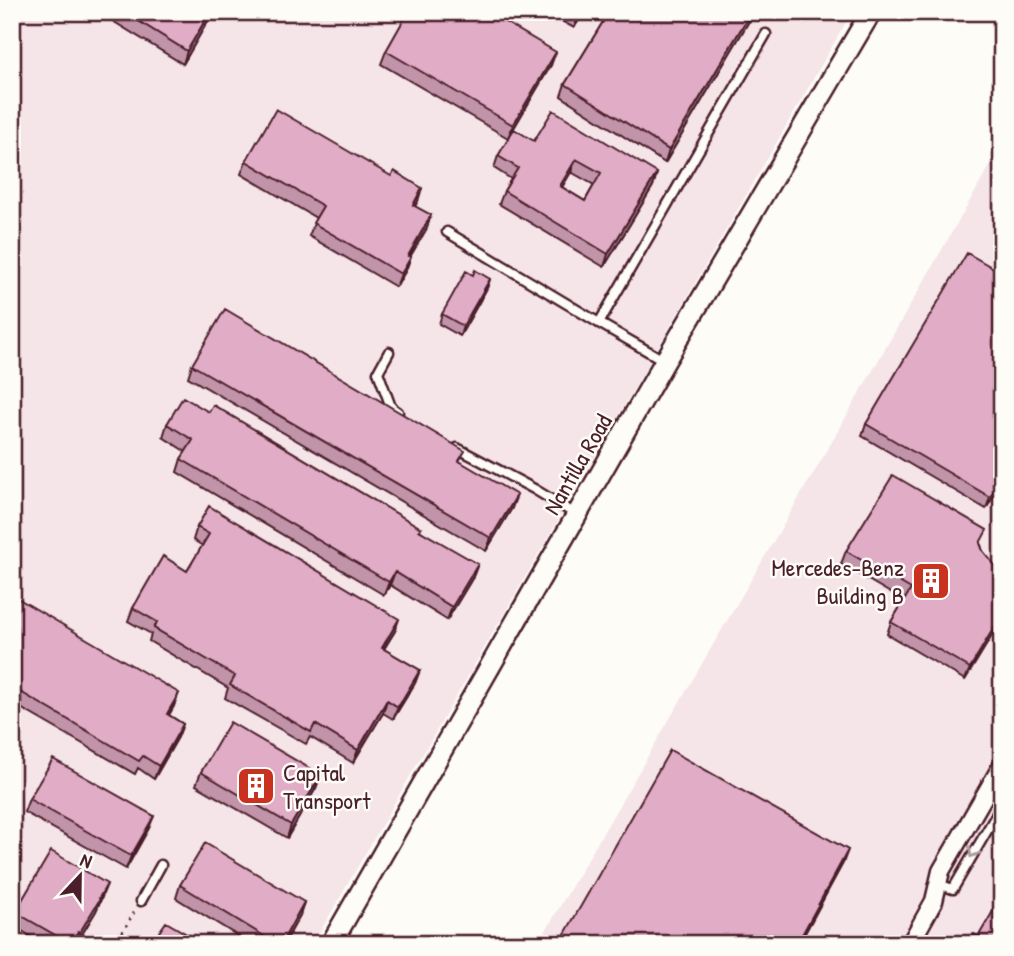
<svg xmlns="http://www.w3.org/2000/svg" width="1014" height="956" font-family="'Patrick Hand',sans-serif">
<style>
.built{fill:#f5e4e8}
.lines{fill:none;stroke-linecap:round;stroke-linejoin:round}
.service-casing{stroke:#4a1f2b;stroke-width:13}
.minor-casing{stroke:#4a1f2b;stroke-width:21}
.tertiary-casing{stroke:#4a1f2b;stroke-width:24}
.path{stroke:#4a1f2b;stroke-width:2.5;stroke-dasharray:2 5;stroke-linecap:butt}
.service{stroke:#fdfcf7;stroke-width:8}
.minor{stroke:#fdfcf7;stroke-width:16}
.tertiary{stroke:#fdfcf7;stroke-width:19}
.wall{fill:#c294a9;stroke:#4a1f2b;stroke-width:2;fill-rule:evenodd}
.shaded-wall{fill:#9e788a;stroke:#4a1f2b;stroke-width:2}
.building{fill:#e1acc5;stroke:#4a1f2b;stroke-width:2;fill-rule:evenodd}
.oneway{stroke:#ac999b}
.labels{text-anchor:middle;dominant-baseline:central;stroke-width:5;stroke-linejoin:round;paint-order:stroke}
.street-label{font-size:24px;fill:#4a1f2b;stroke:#fdfcf7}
.poi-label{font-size:24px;fill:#4a1f2b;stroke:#fdfcf7;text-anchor:end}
</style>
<rect width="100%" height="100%" fill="#fdfcf7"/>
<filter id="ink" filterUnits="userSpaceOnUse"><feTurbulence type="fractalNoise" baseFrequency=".0143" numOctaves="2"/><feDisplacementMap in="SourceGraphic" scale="14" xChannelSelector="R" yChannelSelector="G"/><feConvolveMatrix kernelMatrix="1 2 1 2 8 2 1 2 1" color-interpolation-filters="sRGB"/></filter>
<g filter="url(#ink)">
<path class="built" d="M12,12h840l-539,932h-301z
M1002,145v799h-464l288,-492z"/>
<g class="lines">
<defs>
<path id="service" d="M447,232l152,91 66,38
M599,323l167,-289
M389,352l-11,20 13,35 7,5
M457,448l77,41 43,26
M938,884l15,5 49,-84
M141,901l20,-36"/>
<path id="minor" d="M910,944l24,-43 7,-30 61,-106"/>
<path id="tertiary" d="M331,944l334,-583 206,-349"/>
</defs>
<use href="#service" class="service-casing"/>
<use href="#minor" class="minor-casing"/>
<use href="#tertiary" class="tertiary-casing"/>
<path class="path" d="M115,944l20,-33"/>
<use href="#service" class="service"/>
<use href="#minor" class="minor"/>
<use href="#tertiary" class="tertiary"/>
</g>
<path class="wall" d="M98,12h115l-30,52z
M545,12h39l-10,16z
M609,12h143l-3,9 -84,142 -104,-67 4,-12z
M386,51l165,14 -43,73 -127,-74z
M534,141l123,32 -4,13 -49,81 -105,-63 5,-13 7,-12 -17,-11 4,-12zM571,172l23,13 -9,16 -23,-14z
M246,161l172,40 -3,5 12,22 -17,29 -4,13 -10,17 -87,-51 7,-18 -75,-44z
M473,275l17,4 -3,9 -27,48 -21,-12 3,-10z
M192,365l269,97 51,46 -26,43 -298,-174z
M167,424l253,106 53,47 -26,43 -57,-35 -6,10 -207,-123 4,-13 5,-7 -23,-15z
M866,424l136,58 -16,27 -124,-73z
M197,527l198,104 -11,18 36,21 -5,13 -22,36 -10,-6 -30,50 -43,-26 -4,7 -81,-46 3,-10 -79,-47 2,-7 -23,-13 5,-13 54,-37 16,-25 -10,-6z
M981,545l21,74 -37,61 -78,-46 4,-12 13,-21 -63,-37 5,-13z
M12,595l162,111 -5,9 14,9 -5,13 -24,42 -16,-11 -3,6 -123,-71z
M201,772l120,3 -5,13 -29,50 -91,-53z
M29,799l120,29 -23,41 -102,-57z
M843,863l-44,81h-238l1,-5z
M180,885l124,17 -4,13 -16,29h-33l-75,-46z
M102,897l-6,14 -20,33h-32l-32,-19v-5l3,-8z"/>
<path class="shaded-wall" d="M210,12h3l-30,52 4,-13z
M581,12h3l-10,16 5,-12z
M751,12l-2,9 -84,142 4,-13z
M556,52l-5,13 -43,73 5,-13z
M576,159l-5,13 -16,27 5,-13z
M657,173l-4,13 -49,81 4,-13z
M422,188l-4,13 -10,16 5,-12z
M431,215l-4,13 -24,40 5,-12z
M411,257l-5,13 -10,17 5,-13z
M490,279l-3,9 -27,48 3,-10z
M1002,477v5l-16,27 4,-12z
M517,495l-5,13 -26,43 5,-13z
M478,564l-5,13 -26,43 5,-13z
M395,572l-5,13 -6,10 5,-13z
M1002,614v5l-37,61 5,-12z
M399,619l-4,12 -18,29 5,-12z
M420,670l-5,13 -22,36 5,-12z
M179,693l-5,13 -12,21 5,-13z
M387,700l-4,13 -30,50 5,-13z
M183,724l-5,13 -24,42 5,-13z
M321,775l-5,13 -29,50 4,-13z
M154,816l-5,12 -23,41 5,-13z
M848,850l-5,13 -44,81h-2z
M107,884l-11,27 -20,33 4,-12z
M304,902l-4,13 -16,29h-3z"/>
<path class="building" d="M124,12h86l-23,39z
M408,12h80l68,40 -43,73 -127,-74z
M609,12h142l-82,138 -104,-66z
M276,109l115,67 3,-5 28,17 -9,17 18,10 -23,41 3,1 -10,17 -88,-51 10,-17 -77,-45z
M553,110l104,63 -49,81 -104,-63 14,-23 -20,-12 16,-27 20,12zM576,159l25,14 -16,28 -25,-15z
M967,253l35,20v204l-12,20 -124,-73z
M475,270l15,9 -27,47 -21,-12 24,-43 7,4z
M225,309l240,142 -6,10 58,34 -26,43 -299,-173z
M183,397l26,15 4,-7 208,123 -2,2 59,34 -26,43 -57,-35 -6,10 -208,-123 12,-19 -26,-16z
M893,475l94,55 -7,13 3,8 19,23v40l-32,54 -79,-46 20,-33 -65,-38z
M209,506l190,113 -17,29 38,22 -22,37 -11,-7 -29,50 -43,-26 -4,8 -81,-47 5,-9 -81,-48 3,-6 -24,-14 30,-52 24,15 22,-37 -12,-7z
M12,595l167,98 -12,21 16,10 -24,42 -16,-10 -4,5 -127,-74z
M230,722l91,53 -30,50 -90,-53z
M670,750l178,100 -51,94h-226l-9,-5z
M53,759l101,57 -23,40 -102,-57z
M205,843l99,59 -23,42h-4l-97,-59z
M51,851l56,33 -8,14 1,1 -20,33 -2,-1 -7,13 -56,-32z
M1002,896v48h-33l5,-10 4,3z
M166,922l38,22h-54l5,-10 2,1z
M474,940l6,4h-8z"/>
<defs><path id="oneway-chevron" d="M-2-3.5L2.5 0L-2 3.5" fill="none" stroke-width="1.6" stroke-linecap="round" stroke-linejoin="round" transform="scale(1.75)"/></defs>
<use class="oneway" href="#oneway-chevron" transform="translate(973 853) rotate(120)"/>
</g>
<defs>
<symbol id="building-square" viewBox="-11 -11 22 22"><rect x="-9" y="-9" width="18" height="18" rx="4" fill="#c8321e" stroke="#fdfcf7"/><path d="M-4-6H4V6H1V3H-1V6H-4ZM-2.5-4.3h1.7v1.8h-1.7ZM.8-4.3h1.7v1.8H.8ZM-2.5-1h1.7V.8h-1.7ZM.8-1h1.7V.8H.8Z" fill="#fff"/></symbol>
</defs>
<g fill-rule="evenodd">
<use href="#building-square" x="909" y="559" width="44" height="44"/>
<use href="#building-square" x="234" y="764" width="44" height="44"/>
</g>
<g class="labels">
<g class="street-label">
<text transform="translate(577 464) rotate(-60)">Nantilla Road</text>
</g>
<g class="poi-label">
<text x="904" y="567">Mercedes-Benz<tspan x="904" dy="28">Building B</tspan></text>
<text x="283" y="772" text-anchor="start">Capital<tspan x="283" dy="28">Transport</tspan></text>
</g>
</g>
<rect width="1014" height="956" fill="none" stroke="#fdfcf7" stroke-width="42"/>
<rect x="21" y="21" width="972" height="914" fill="none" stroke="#4a1f2b" stroke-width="2.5" filter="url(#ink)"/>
<g transform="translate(80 876) rotate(22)" stroke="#fdfcf7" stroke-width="5" paint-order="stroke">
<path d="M0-5L12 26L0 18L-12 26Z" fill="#4a1f2b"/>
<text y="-10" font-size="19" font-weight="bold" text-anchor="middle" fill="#4a1f2b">N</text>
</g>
</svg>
